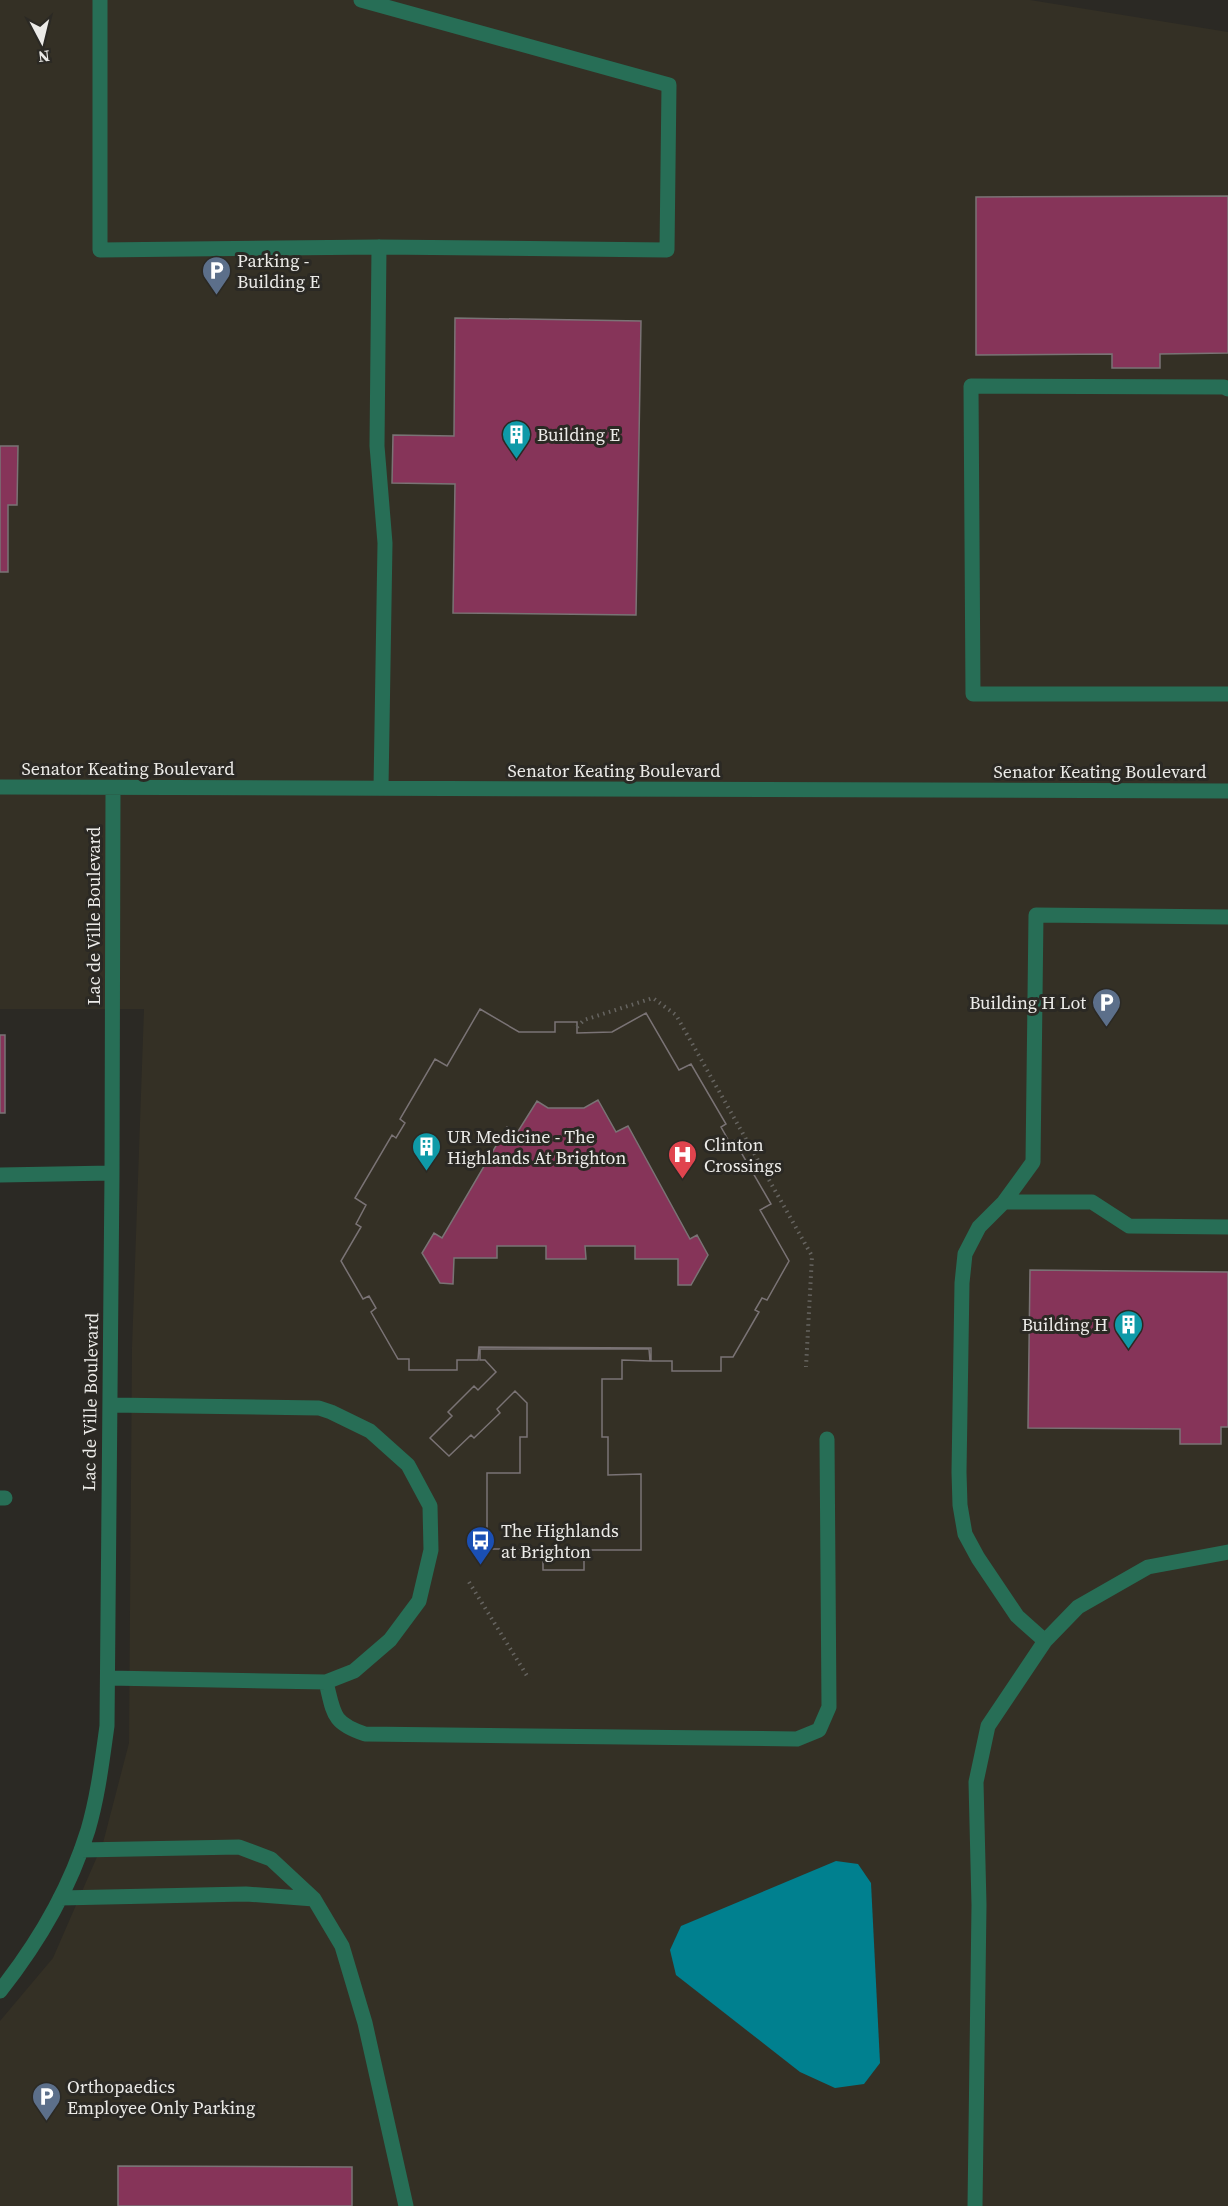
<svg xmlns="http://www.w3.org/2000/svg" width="1228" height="2206" font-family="'Source Serif 4',serif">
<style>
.built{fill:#343025}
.water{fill:#00808f}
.building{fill:#863459;stroke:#7a7375;stroke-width:1.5;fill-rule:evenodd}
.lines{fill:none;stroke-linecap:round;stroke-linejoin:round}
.path{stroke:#666460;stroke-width:4;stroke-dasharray:1.5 4.5;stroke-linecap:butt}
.minor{stroke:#276e56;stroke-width:15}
.labels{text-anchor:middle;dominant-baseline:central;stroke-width:6;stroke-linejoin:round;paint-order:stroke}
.poi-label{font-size:18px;fill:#ecebe8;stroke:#2b2924;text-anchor:start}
.street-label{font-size:18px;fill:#ecebe8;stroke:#2b2924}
</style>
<rect width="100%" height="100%" fill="#2b2924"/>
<path class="built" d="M0,0h1030l198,32v2174h-1228v-185l53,-63 50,-115 26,-100 3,-395 12,-339h-144z"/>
<path class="water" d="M836,1861l22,3 13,19 9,180 -16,21 -29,4 -35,-16 -124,-97 -6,-25 11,-24z"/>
<path class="building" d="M1228,196v157l-68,1v14h-48v-14l-136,1v-158z
M455,318l186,3 -5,294 -183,-2 2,-129 -63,-1 1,-48 61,1z
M0,446h18l-1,59h-9v67h-8z
M480,1009l39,23h36v-10h22v11l35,-1 34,-19 33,57 12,-6 35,60 -5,3 9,16 4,-3 37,64 -11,6 29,51 -22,39 -5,-2 -7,12 4,2 -26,45h-12v14h-49v-10h-21v-13l-172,-1 -1,13h-21v10h-48v-11h-11l-27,-47 5,-4 -7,-12 -6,3 -22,-38 20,-34 -5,-3 10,-19 -11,-7 37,-63 4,3 9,-15 -5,-4 35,-60 12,7zM598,1100l18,32 12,-6 62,113 7,-4 11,20 -17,30h-13v-26h-43v-13h-50l1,13h-40v-13h-49v12h-43l-1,26 -13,-1 -18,-30 12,-20 8,5 65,-111 10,6 20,-32 11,7h36z
M480,1009l39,23h36v-10h22v11l35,-1 34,-19 33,57 12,-6 35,60 -5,3 9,16 4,-3 37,64 -11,6 29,51 -22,39 -5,-2 -7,12 4,2 -26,45h-12v14h-49v-10h-21v-13l-172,-1 -1,13h-21v10h-48v-11h-11l-27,-47 5,-4 -7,-12 -6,3 -22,-38 20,-34 -5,-3 10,-19 -11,-7 37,-63 4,3 9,-15 -5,-4 35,-60 12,7z
M0,1035h5v78h-5z
M1030,1270l198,2v155h-7v17h-41v-15l-152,-1z
M480,1349h169l1,12 -28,-1v19h-20v58h6v38l33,-1v76h-57v20h-41v-21h-56v-76h33v-36h7v-34l-12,-12 -18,18 3,4 -26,25 -3,-3 -22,21 -19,-18 22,-22 -4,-4 26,-26 4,4 18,-18 -11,-12h-5z
M480,1349h169l1,12 -28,-1v19h-20v58h6v38l33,-1v76h-57v20h-41v-21h-56v-76h33v-36h7v-34l-12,-12 -18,18 3,4 -26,25 -3,-3 -22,21 -19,-18 22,-22 -4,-4 26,-26 4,4 18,-18 -11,-12h-5z
M118,2166l234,1v39h-234z"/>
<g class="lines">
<path class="path" d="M577,1027l7,-7 69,-22 23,17 136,241 -6,111
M469,1582l60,97"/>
<path class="minor" d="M100,0v250l279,-3 288,3 2,-165 -308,-85
M379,247l-2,199 8,97 -4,245
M1228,389l-4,-2 -253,-1 2,308h255
M0,787l1228,4
M0,1175l112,-2
M1004,1202h88l37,24 99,1
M0,1498h5
M1045,1641l-28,-25 -39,-58 -13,-24 -5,-29 -1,-33 3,-189 3,-29 14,-27 25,-25 29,-40 3,-247 192,2
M108,1678l218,4 28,-11 36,-31 29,-39 12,-51 -1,-44 -22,-41 -38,-34 -39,-19 -12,-4 -209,-3
M326,1682c8,32 6,41 39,52l432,5 22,-9 10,-23 -2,-268
M81,1850l158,-3 32,12 43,40 28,47 23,77 41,183
M60,1898l186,-4 68,5
M0,1991c38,-48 70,-103 88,-161 10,-34 14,-69 19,-104l5,-553 1,-385
M975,2206l4,-301 -3,-123 12,-56 57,-85 33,-34 70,-40 80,-15"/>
</g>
<defs>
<symbol id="parking-pin" viewBox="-11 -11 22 30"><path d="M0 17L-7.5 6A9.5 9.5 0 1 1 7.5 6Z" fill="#5c6f8a" stroke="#2b2924"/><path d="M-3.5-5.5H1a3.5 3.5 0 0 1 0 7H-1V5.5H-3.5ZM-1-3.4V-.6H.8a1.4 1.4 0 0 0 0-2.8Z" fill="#fff"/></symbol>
<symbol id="building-pin" viewBox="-11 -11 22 30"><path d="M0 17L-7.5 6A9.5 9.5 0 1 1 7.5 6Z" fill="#0f9aa8" stroke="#2b2924"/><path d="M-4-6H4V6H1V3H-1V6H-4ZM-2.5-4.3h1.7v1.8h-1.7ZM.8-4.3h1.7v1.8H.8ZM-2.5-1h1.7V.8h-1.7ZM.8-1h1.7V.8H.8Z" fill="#fff"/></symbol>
<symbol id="hospital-pin" viewBox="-11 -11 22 30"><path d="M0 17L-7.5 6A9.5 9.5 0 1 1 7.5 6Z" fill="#e0444e" stroke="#2b2924"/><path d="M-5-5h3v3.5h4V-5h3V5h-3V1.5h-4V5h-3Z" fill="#fff"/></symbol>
<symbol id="bus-pin" viewBox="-11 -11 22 30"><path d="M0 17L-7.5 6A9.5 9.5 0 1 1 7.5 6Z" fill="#1a4fb4" stroke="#2b2924"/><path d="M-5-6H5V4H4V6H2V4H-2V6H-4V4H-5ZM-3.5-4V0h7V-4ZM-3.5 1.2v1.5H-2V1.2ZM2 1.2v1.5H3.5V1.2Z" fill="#fff"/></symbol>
</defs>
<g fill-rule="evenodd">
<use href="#parking-pin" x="200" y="254" width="33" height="45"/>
<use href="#building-pin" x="500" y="418" width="33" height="45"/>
<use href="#parking-pin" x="1090" y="986" width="33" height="45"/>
<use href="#building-pin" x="410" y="1130" width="33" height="45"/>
<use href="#hospital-pin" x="666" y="1138" width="33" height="45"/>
<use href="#building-pin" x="1112" y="1308" width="33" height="45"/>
<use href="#bus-pin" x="464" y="1524" width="33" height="45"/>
<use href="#parking-pin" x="30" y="2080" width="33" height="45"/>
</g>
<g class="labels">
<g class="poi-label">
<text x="237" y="260">Parking -<tspan x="237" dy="21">Building E</tspan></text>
<text x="537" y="434">Building E</text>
<text x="1086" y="1002" text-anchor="end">Building H Lot</text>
<text x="447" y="1136">UR Medicine - The<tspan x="447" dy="21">Highlands At Brighton</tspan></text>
<text x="704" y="1144">Clinton<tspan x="704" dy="21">Crossings</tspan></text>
<text x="1108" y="1324" text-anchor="end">Building H</text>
<text x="501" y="1530">The Highlands<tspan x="501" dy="21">at Brighton</tspan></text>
<text x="67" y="2086">Orthopaedics<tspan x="67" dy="21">Employee Only Parking</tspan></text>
</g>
<g class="street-label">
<text x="128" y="768">Senator Keating Boulevard</text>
<text x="614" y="770">Senator Keating Boulevard</text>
<text x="1100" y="771">Senator Keating Boulevard</text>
<text transform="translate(93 916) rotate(-90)">Lac de Ville Boulevard</text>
<text transform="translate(90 1402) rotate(-89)">Lac de Ville Boulevard</text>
</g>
</g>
<g transform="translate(42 42) rotate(173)" stroke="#2b2924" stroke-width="4.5" paint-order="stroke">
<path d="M0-4.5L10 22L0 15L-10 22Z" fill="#ecebe8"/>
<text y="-9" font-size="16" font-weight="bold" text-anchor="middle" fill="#ecebe8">N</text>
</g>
</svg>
